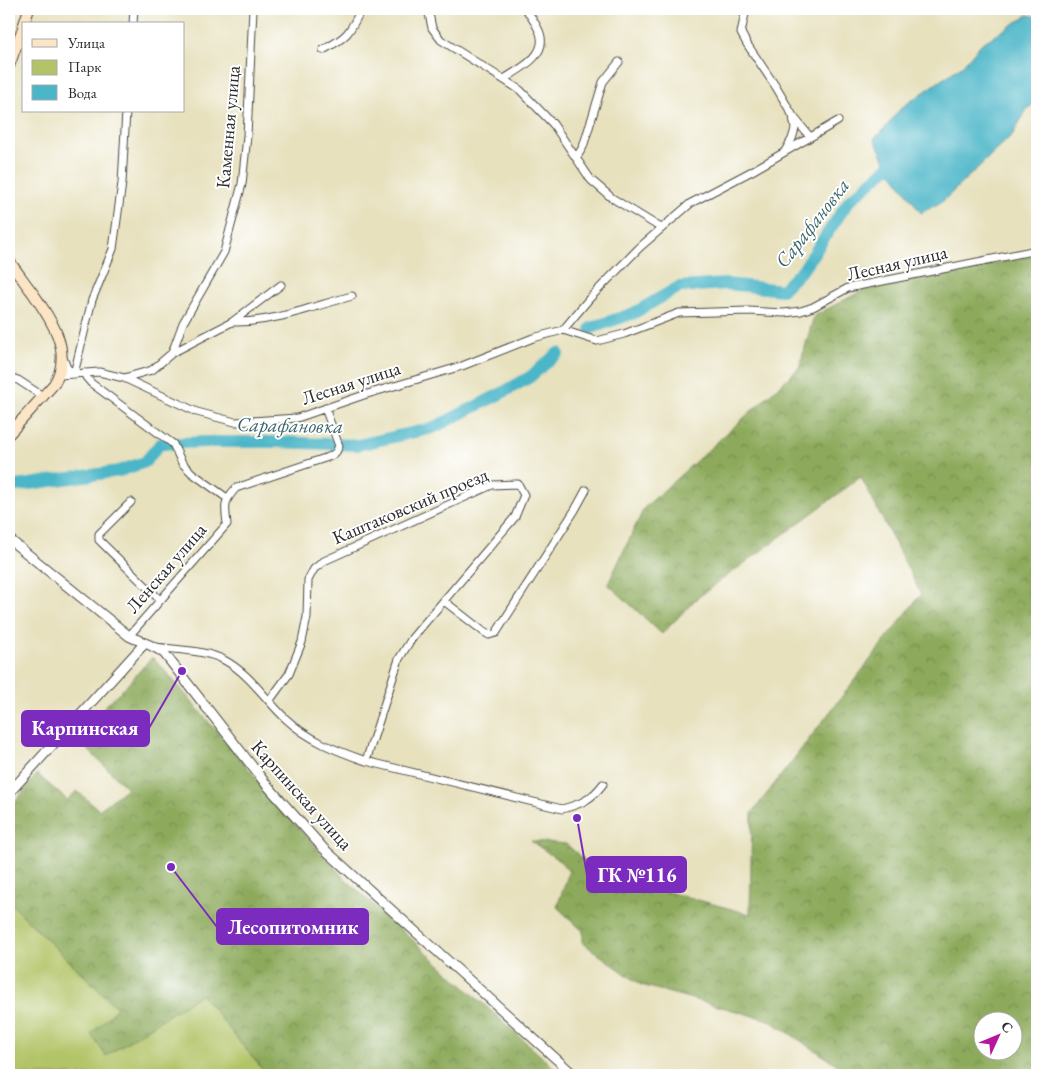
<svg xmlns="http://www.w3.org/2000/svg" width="1046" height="1084" font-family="'EB Garamond',serif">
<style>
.green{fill:#b2c467;stroke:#6e7849}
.forest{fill:url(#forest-crowns);stroke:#5c6a44;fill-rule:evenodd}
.water{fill:#4bb6c8;stroke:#3b707a}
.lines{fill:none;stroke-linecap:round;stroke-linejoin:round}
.river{stroke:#4bb6c8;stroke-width:12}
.minor-casing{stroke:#474641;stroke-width:9}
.tertiary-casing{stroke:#474641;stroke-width:11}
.secondary-casing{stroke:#474641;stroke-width:12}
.minor{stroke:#fff;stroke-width:7}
.tertiary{stroke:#fff;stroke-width:9}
.secondary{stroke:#fce5c4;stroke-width:10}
.labels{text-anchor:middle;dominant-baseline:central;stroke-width:4;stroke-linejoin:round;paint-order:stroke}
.street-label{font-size:19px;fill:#2b2b2b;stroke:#fff}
.water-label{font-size:20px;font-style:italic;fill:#38636a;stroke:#fff}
.leader{fill:none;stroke:#7b2cbf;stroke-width:2}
.callout-dot{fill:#7b2cbf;stroke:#fff;stroke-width:2}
.callout{fill:#7b2cbf;stroke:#7b2cbf;stroke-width:2}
.callout-label{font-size:20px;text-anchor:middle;font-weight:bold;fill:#fff}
</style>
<defs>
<pattern id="forest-crowns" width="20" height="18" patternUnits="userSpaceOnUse" patternTransform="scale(1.25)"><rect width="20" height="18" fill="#8daa5c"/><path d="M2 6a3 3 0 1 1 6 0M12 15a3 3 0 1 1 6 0" fill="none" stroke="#738b4c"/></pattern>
</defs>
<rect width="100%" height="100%" fill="#fff"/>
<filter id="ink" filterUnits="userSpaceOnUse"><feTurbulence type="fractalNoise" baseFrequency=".02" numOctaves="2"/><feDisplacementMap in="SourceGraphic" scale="10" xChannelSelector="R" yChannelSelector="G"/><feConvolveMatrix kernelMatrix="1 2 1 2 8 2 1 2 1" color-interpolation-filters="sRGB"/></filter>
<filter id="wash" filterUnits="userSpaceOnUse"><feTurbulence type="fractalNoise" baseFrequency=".0096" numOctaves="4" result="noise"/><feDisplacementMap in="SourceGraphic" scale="20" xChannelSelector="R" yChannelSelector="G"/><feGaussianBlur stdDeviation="1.12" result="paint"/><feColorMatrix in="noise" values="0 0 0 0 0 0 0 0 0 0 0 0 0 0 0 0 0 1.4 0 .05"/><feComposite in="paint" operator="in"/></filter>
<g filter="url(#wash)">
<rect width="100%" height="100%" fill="#e7e1be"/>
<path class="green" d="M9,902l108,106 84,-14 66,81h-258z"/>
<path class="forest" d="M1037,255v820h-184l-84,-55 -128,-35 -58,-42v-12l-26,-24 12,-35 -8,-10 -30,-21 35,3 36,31 26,6 122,33 2,-101 169,-219 -60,-117 -165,122 -34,35 -54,-50 36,-76 155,-140 15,-52 51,-27zM984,1022h30v30h-30z
M152,657l13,13 130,154 49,54 218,197h-295l-66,-81 -95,62 -15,-22 26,-26 -108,-106v-47l5,-4 -5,-6v-35l28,-36 30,26 10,-9 22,19 28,-22 -53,-52 55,-53z"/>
<path class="water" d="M1028,15l9,2v84l-10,8 -14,25 -70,67 -22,12 -33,-46 -14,-29 7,-5 20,-25 62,-43 18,-21z"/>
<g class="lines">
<path class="river" d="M591,328l43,-15 45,-26 48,-3 55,6 22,-22 45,-67 39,-34
M9,487l110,-16 26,-9 15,-18 45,-2h71l82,3 75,-17 69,-35 28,-16 28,-24"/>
</g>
</g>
<g filter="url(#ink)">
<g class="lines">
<defs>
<path id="minor" d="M428,9l4,19 9,12 79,50 33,34 38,56 21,18 49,30
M746,9l-5,24 6,11 29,43 17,29 2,13 -3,10 -7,12
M133,24l1,-15
M323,50c24,-13 27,-17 38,-41
M504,79c15,-10 44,-23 36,-46 -3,-8 -9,-16 -14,-24
M793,116l17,21
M576,158l7,-11 20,-65 16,-20
M233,322c40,1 81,-16 119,-26
M563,330l26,-31 51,-52 51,-44 61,-32 86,-50
M172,353l11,-30 41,-71 18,-68 5,-48 6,-127
M63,358l4,10 7,6 18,-74 21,-51 9,-66 4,-72
M84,373l2,4 5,6 82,61 9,19 10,10 35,25
M60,375l39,-3 25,6 73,34 38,10 62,-4 67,-23 98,-29 71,-28 30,-8 34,11 27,-7 55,-21 70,-2 35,2 17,-2 12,-4 35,-19 189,-38
M9,377l9,3 26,17
M124,378l28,-8 20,-17 60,-31 49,-37
M131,502l-32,32v6l61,60
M444,601l40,31 5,3 7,-2 79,-123 11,-20
M129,636l98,-112c-2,-18 -4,-22 9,-36l95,-32 5,-4 3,-6 -14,-38
M156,647c20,3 50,3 68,13 25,13 41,39 61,58 23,22 52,33 81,43l196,48c19,-5 29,-9 41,-25
M270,700l19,-26 13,-32 5,-25 1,-37 6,-11 10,-8 168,-76 26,-1 6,11 -9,22 -103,121 -13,21 -33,102"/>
<path id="tertiary" d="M9,539l120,97c12,6 24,9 35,17l102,131 57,64 251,227
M9,793l135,-149"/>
<path id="secondary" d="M24,24l5,-15
M9,66l15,-41
M9,261c8,10 15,21 23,31 19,27 42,60 22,92l-45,50"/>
</defs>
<use href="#minor" class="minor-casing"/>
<use href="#tertiary" class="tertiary-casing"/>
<use href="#secondary" class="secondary-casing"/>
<use href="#minor" class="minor"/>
<use href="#tertiary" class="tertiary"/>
<use href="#secondary" class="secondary"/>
</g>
</g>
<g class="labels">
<g class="street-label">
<text transform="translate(228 127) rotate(-85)">Каменная улица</text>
<text transform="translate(897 263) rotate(-13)">Лесная улица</text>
<text transform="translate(351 383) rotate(-18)">Лесная улица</text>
<text transform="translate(410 506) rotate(-23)">Каштаковский проезд</text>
<text transform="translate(166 568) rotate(-49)">Ленская улица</text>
<text transform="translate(302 795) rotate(48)">Карпинская улица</text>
</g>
<g class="water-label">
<text transform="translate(812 223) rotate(-52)">Сарафановка</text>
<text transform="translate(290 425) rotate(1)">Сарафановка</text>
</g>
</g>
<path class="leader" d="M182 671L149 728M577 818L587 875M171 867L217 927"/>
<g class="callout-dot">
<circle cx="182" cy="671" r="5"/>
<circle cx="577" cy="818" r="5"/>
<circle cx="171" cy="867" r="5"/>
</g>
<g class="callout">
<rect x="22" y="711" width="127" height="35" rx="5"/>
<rect x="587" y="857" width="99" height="35" rx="5"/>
<rect x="217" y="909" width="151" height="35" rx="5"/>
</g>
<g class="callout-label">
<text x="85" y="735">Карпинская</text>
<text x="637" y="882">ГК №116</text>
<text x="293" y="934">Лесопитомник</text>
</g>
<rect width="1046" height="1084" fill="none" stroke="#fff" stroke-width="30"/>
<rect x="22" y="22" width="162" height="90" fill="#ffffff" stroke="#aaaaaa"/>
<rect x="32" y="39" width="25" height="8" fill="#fce5c4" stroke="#aaaaaa"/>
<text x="68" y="48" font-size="15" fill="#2b2b2b">Улица</text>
<rect x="32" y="60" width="25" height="15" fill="#b2c467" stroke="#aaaaaa"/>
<text x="68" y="72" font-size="15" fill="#2b2b2b">Парк</text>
<rect x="32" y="85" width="25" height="15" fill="#4bb6c8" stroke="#aaaaaa"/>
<text x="68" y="98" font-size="15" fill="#2b2b2b">Вода</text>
<g transform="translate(998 1036) rotate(46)"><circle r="24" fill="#ffffff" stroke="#aaaaaa"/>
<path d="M0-4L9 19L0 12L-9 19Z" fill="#b5179e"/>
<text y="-8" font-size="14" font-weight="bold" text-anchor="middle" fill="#2b2b2b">С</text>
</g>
</svg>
